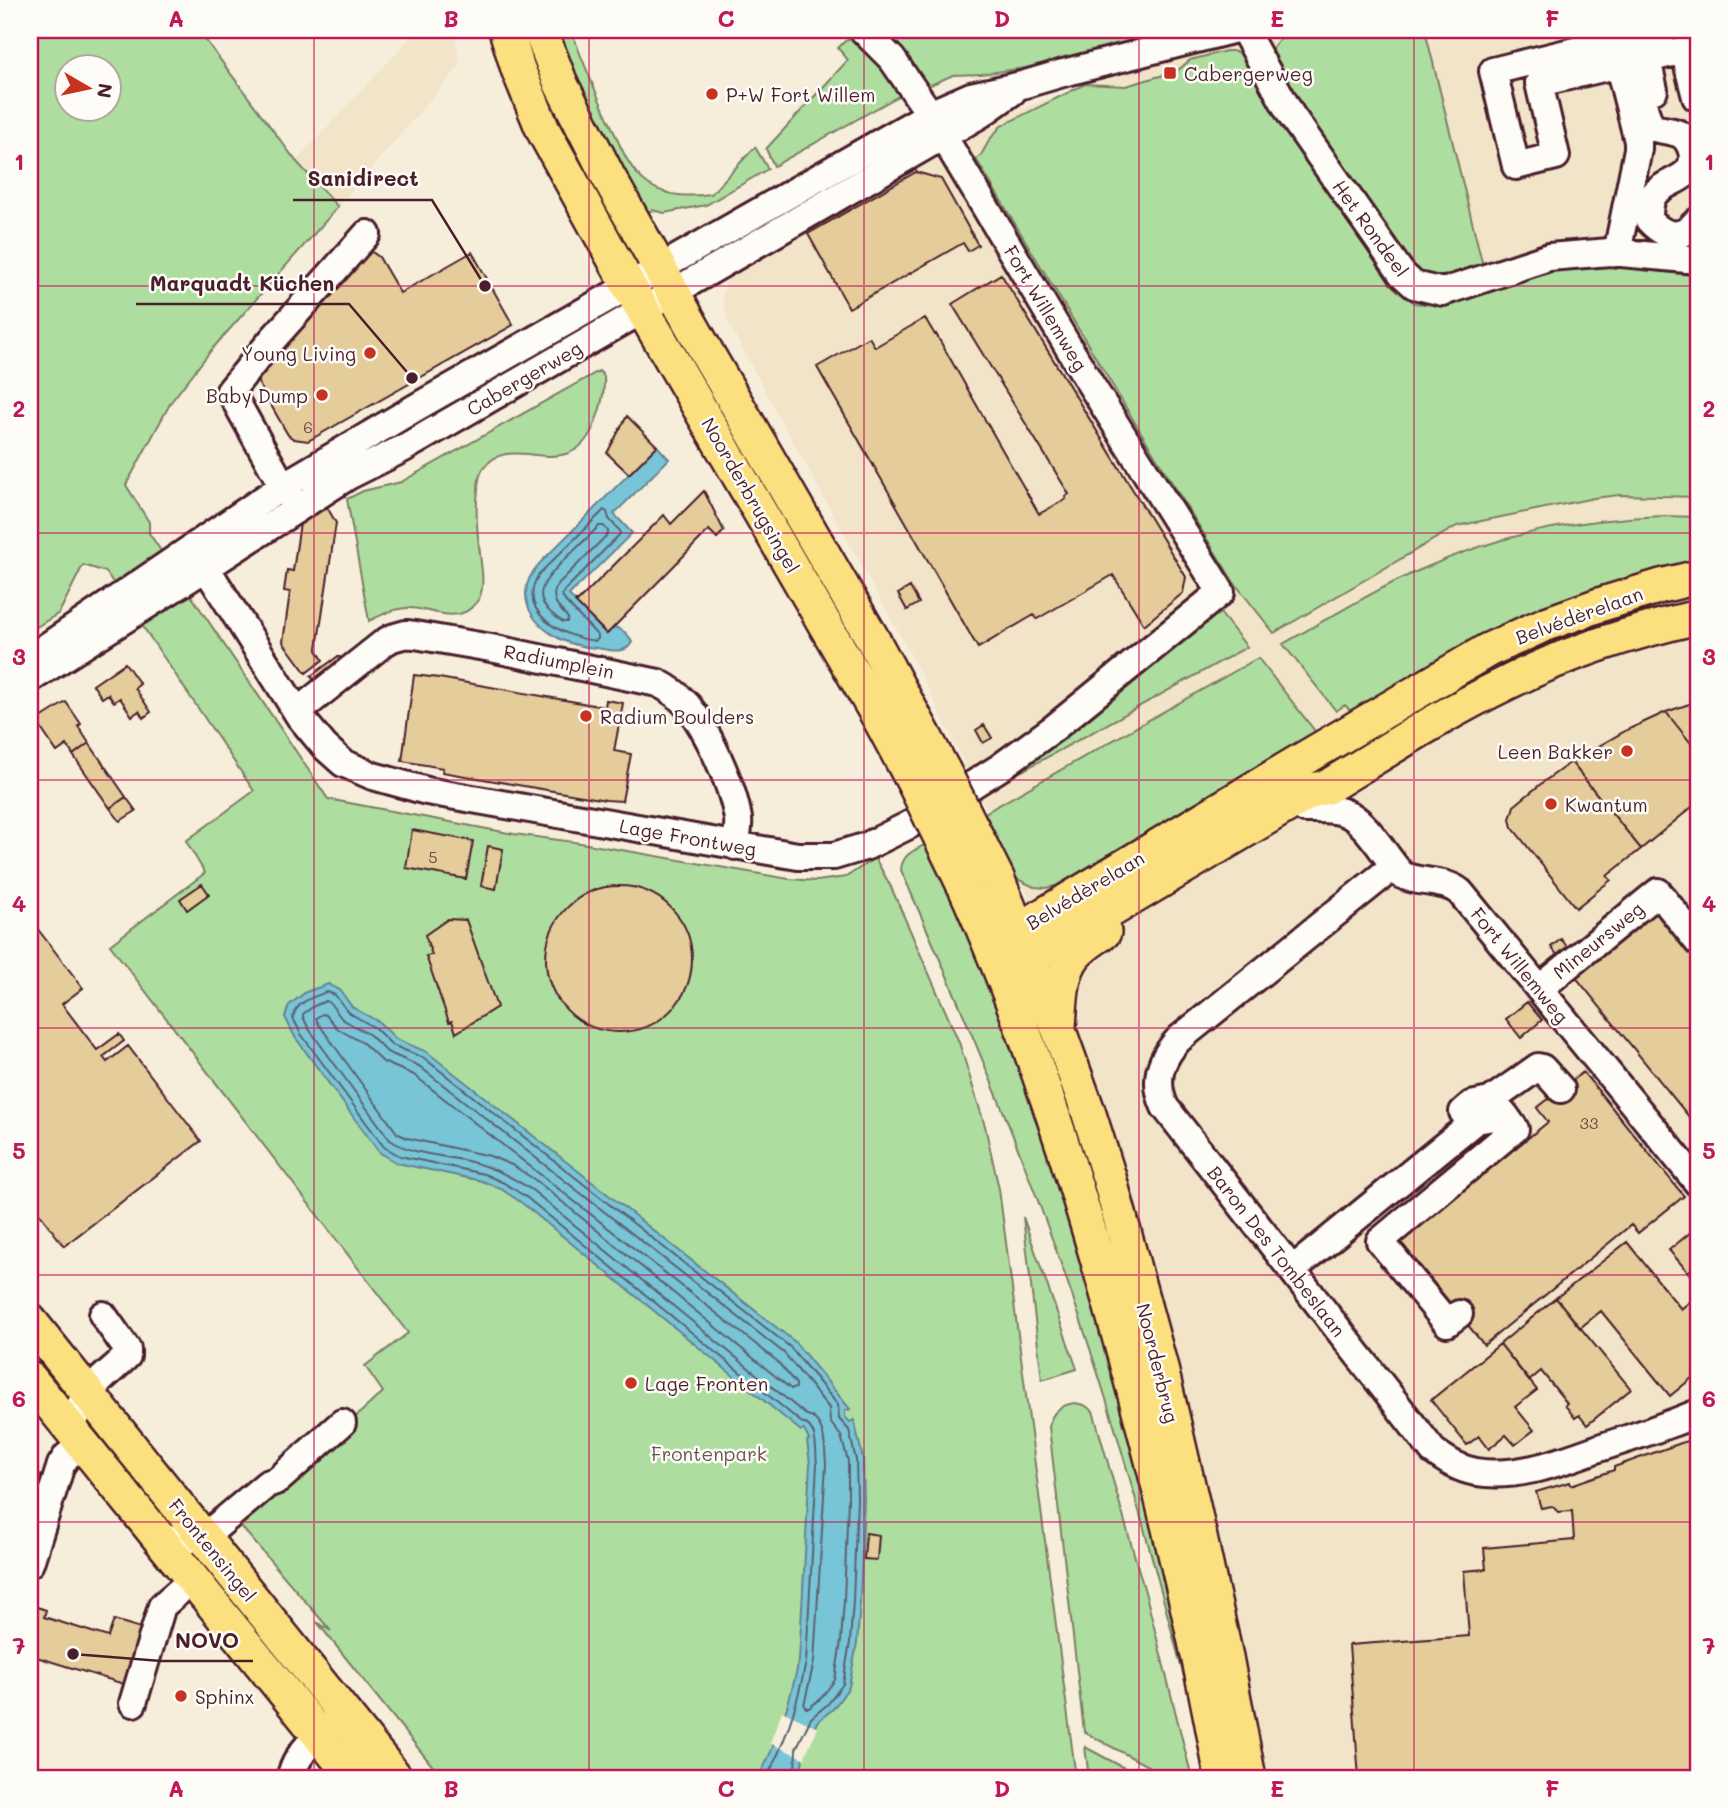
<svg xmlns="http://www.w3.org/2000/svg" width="1728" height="1808" font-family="Mali,sans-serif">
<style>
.built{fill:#f1e4c8}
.green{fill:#adde9f;stroke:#7c7e65;stroke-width:2;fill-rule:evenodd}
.water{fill:#78c5d7;stroke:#668392;stroke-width:2}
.pier{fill:#f6eedb}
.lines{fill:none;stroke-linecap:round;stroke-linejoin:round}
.shore{stroke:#5c6170;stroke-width:2}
.building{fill:#e4cc9b;stroke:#4a1f2b;stroke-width:2}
.minor-casing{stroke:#4a1f2b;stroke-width:32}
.major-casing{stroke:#4a1f2b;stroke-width:38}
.minor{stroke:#fdfcf7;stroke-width:26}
.major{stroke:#fce080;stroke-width:33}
.major-bridge-casing{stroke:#4a1f2b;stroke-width:38;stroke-linecap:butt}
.major-bridge{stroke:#fce080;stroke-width:33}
.grid{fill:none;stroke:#c2185b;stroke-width:2;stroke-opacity:0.55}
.poi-dot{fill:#c8321e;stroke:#fdfcf7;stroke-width:2.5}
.labels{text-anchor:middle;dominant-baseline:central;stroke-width:5;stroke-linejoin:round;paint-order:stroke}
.number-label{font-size:16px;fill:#704a47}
.poi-label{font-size:19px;fill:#4a1f2b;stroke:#fdfcf7;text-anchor:start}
.street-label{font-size:19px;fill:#4a1f2b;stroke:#fdfcf7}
.park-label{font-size:19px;fill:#68584e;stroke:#fdfcf7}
.leader{fill:none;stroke:#4a1f2b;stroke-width:2.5}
.callout-dot{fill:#4a1f2b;stroke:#fdfcf7;stroke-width:2.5}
.callout-label{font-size:21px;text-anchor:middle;font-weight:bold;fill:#4a1f2b;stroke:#fdfcf7;stroke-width:5;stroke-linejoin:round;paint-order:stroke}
.neatline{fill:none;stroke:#c2185b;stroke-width:2.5}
.grid-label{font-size:23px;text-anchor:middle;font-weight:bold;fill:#c2185b}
</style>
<rect width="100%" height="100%" fill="#f6eedb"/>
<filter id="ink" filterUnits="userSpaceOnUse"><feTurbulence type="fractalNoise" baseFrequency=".0143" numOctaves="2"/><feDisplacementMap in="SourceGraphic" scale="14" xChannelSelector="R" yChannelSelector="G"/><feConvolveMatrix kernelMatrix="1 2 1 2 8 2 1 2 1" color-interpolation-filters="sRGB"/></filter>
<g filter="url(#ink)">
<path class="built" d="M418,30h36l6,35 -122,142 -42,-46z
M1290,30h408v1748h-431l-20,-107 -24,-118 -37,-157 -73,-270 -91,-245 -106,-217 -144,-260 -45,-84 -5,-24 8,-26 259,-151 124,-42z"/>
<path class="green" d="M30,30h168l98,131 42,46 -125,141 -42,54 -45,83 23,37v11l179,266 186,35 67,9 208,36 28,2 29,-4 29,-19 16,29 68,155 26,84 14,63 77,589h-634l-125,-156 14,9 -93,-108 145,-131 -18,-26 43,-33 -298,-388 95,-72 -19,-32 68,-50 -148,-219 -23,-7 -24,48 -29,18zM66,66h42v42h-42z
M552,30h19c12,32 25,64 40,95 9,20 18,46 37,59 19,13 41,13 63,10l44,-47 13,22 -62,36 -42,8 -11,-3 -11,5z
M884,30h293l-152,38 -44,6 -28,1 -25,11z
M1317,30h108l59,240c-19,5 -42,13 -61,4 -7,-4 -13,-9 -19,-13l-118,-174 -16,-36 10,-13z
M850,39l5,1 25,24 22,30 -128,72 -8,-17 82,-89 -10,-12 7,-7z
M1226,51h6l8,2 54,87 97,142 23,21 33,3 105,-36 64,-4 82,10v221l-79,-2 -25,3 -137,28 -183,107 -41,-52 -96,-155 -161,-267 5,-4 9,-16 11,-13 84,-42 41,2 51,-15 13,-11z
M599,371l5,5c1,16 -3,32 -9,47 -25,66 -85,5 -112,46 -4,6 -5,14 -5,21 -3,21 -1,42 2,63 1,14 5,30 0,43 -1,4 -6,9 -9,12 -17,15 -43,0 -62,0 -15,0 -28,7 -40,13l-22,-122 16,-8 38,-9z
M1665,516l33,1v50l-344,148 -9,-10 -9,6 -53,-67c45,-25 89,-53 137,-74 81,-36 156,-51 245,-54z
M1217,609l30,38 -254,140z
M1258,658l60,77 -21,13 -25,9 -216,129 -10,2 -12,-1 -17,-8 -32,-66z
M928,843l73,162 131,412 66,314c-38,-146 -76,-291 -125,-433 -50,-146 -110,-287 -172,-428 1,-16 14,-20 27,-27z
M1023,1217l54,152 -35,11z
M30,1292l61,77v2h-1l-60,-64z
M30,1338l47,58 -6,8 -41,-32z
M1075,1403l9,2 9,6 54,188 45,179h-22l-86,-46 -35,-305c2,-15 11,-22 26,-24z
M94,1470l72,103h-2l-77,-96z
M1085,1747l58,31h-54z"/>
<path class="water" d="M657,446l12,13 -55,55 18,19 -63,62 37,39 8,-7c8,2 14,6 18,15 -6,13 -23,8 -35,6 -13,-1 -25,-3 -37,-9 -32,-17 -47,-47 -20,-76z
M328,984l12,6 12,17 27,15 17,17 31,13 368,290 55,67 -5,2v6l5,5 4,-2 9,39 1,40 -4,103 -3,41 -8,44 -16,22 -16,13 -14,30 -1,17 3,9h-47c20,-35 32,-77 41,-117l11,-197 -3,-23 2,-1 -5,-10 -3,1 -279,-228 -21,-14 -19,-8 -85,-18 -18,-11 -84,-115 -10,-20 4,-12 17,-13z"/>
<path class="pier" d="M782,1711l36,17 -12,25 -1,6 -35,-16z"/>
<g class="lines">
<path class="shore" d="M604,510l3,2 2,7 11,12v3l-55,56 -3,5 3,6 33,35v3l-3,2c-32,-4 -80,-28 -56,-67z
M599,526h5l4,5v3l-49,49c-11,15 -1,24 9,35l-1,4h-4c-34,-22 -24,-36 0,-61 12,-11 24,-23 36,-35z
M326,1001l4,2 12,16 28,16 17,17 32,14 365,287 45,55 1,14 11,14 7,25v38l-4,101 -3,41 -6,39 -14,18 -12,10h-3l-2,-3 10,-43 12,-198c-2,-20 1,-43 -21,-50l-273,-224c-23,-15 -42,-24 -69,-30 -25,-5 -52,-6 -73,-20l-81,-111 -6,-12v-3l11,-8z
M322,1014l4,1 12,14 25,14 20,19 31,13 363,286 19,23v4l-5,1 -253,-207 -24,-16 -24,-10 -83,-18 -10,-5 -79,-110 -2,-5z
M766,1778c20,-35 32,-77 40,-116l11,-198c-2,-15 2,-37 -16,-42l-275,-225 -22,-14 -20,-9 -84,-18 -16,-9 -83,-113 -8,-16c2,-16 20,-21 34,-26l8,3 13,17 27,16 17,17 32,13 366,289 48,58 1,14 10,11 7,30 1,39 -4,102 -3,41 -7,42 -15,20 -17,14 -15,31 -1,20 3,9"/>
</g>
<path class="building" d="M916,172l25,7 37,66 -10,6 -5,-8 -114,65 -41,-74z
M361,250h8l10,7 21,36 72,-41 41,73 -205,116 -14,-2 -6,-4 -32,-56z
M1001,274l185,303 -3,16 -39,32 -31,-50 -76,44 -3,-4 -56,33 -161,-281 52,-30 6,10 50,-29 10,17 1,-1 103,180 27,-15 -1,-2 4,-3 -117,-190z
M627,416l30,30 -28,28 -22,-21z
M704,491l20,40 -7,7 -8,-8 -102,104 -32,-32 1,-1 1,1 87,-87 7,9z
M327,507l9,16 -19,125v2l6,10 -17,13 -23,-31 7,-50 -6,-1 3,-21 6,1 7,-48z
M910,587l9,16 -12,7 -9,-16z
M337,657h3l5,7 -26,23 -8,-11z
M125,663l15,21 -5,4 16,24 -8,6 -4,-7 -7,5 -12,-18 -6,4 -6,-8 -6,4 -9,-13z
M414,675l25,3 166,29 1,-7 17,3 -9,48 17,3 -9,47 -16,-1 -164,-28 1,-4 -41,-7z
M1698,701v51l-32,-40z
M66,702l15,22 -3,2 11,17 -16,12 -6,-10 -10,7 -21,-31z
M1666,712l32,40v50l-57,47 -70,-87 56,-32z
M984,725l8,13 -9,5 -7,-13z
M89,743l37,54 -16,11 -37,-53z
M1571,762l70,87 -34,27 4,4 -35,28 -64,-81 -2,-8 4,-13 28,-23z
M126,797l10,14 -16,10 -10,-13z
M412,830l61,11 -7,38 -60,-11z
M488,846l15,3 -7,40 -15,-3z
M202,884l7,10 -22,16 -7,-11z
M546 959a73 73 0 1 1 146 0a73 73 0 1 1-146 0Z
M1656,909l42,52v167l-124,-153z
M30,919l53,69 -21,16 35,46 22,-16 5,7 -21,16 4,5 21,-16 73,95 -137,105 -34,-45z
M448,919l18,1 31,87 -41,26 -4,-12 -3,1 -23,-66 6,-1 -7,-20z
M1561,939l8,10 -10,8 -8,-10z
M1527,1002l15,18 -21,18 -15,-19z
M1583,1072l101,124 -46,37 -7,-8 -147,120 -84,-104 148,-119 -11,-14z
M1691,1232l7,9v22l-10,9 -19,-22z
M1627,1242l54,67 17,-14v78l-28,23 -69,-85 -21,17 -24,-30z
M1698,1263v22l-10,-13z
M1556,1298l75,91 -44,36 -8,-10 -4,3 -10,-13 2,-2 -26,-32 -12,10 -29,-37z
M1500,1344l37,46 -22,17 19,23 -19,15 -9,-10 -17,14 -10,-13 -12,9 -36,-45z
M1698,1437v341h-339l-10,-133 120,-9 -5,-65 22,-2 -2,-21 90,-8 -2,-29 -14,1 -6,-6 -11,2 -5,-16 34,-10 1,3 43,-15v-3z
M30,1452l6,8 -5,5 11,12 -12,41z
M866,1533l13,2 -2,25 -13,-1z
M37,1607l9,3 -2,7 64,20 6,-17 30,9 -17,56 -97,-30v-42l5,1z"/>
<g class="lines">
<defs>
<path id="minor" d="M1244,30l47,85 111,159 12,11 29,7 106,-35 61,-5 88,8
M1628,38l35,-8
M1654,90l-7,-31 37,-9 12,47 2,-1
M1617,253l21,-104v-8l-18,-71 -5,-4 -8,1 -68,16 17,73 -40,10 -23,-95 135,-33 17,73 6,16c10,4 24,3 32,9 6,5 9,13 10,20 1,23 -26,24 -38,37 -6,8 -6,17 -6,27 9,10 22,19 36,12 4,-2 9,-8 13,-11
M291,501l-61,-110 42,-51 95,-106
M193,547l107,170 25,30 18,16 30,13 54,15 336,59 35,6h36l33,-10 42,-21 90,-57 55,-40 167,-136 -130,-207 -161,-271 -38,-55 -29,-29
M30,658l253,-172 132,-78 515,-294 41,-18 51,-11 41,-12 169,-43
M30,679l152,-96 166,-107 56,-28 577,-334 31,-22
M297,712l88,-70 7,-4 14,-4 9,1 76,13 167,35c12,6 21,13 30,23 20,25 45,80 50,113 1,9 -1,18 -3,27
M1305,809c12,0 26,-1 38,3 22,6 43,46 59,63 18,9 42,4 58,17l238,291
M1394,866l-215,173c-19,20 -26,42 -14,68l268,344c14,10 26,18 43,21 43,7 86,-11 126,-25 32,-10 64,-21 96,-34
M1539,989l119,-97 40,50
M1463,1112l8,-7 19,-4 48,-34 4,1 19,21
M1292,1270l184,-150 29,-5 10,14 -135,112 67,82 12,-9
M73,1432c3,-38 28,-51 54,-76v-7l-24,-34
M159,1537l18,3 26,-2 64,-54 11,-4 64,-57
M30,1563l31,-98 6,-9 16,-11
M133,1703l29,-97 30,-26
M290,1778c8,-27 22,-36 42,-54"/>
<path id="major" d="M506,30l12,39 25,61 86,156 249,430 37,69
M540,30l21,54 47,92 99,177 165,285 71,132
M997,878l61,150 30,83 21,66 51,187 34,146 32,147 23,121
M968,894c64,144 111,295 152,446 40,145 76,290 102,438
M1006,947l13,-17 44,-27 227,-136 198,-117 58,-26 53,-19 62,-19 37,-9
M1010,959l21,-2 34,-19 248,-148 14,-3c59,-36 118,-74 180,-104 61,-31 125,-51 191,-66
M1059,1026c2,-22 1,-52 15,-70 8,-10 19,-17 30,-24
M30,1321l366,457
M30,1379l324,399"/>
</defs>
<use href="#minor" class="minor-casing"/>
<use href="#major" class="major-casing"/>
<use href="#minor" class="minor"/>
<use href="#major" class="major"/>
<defs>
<path id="major-bridge" d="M943,770l54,108
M915,785l53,109"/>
</defs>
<use href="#major-bridge" class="major-bridge-casing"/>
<use href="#major-bridge" class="major-bridge"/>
</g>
</g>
<path class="grid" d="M314,30v1748M589,30v1748M864,30v1748M1139,30v1748M1414,30v1748M30,286h1668M30,533h1668M30,780h1668M30,1028h1668M30,1275h1668M30,1522h1668"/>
<g class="poi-dot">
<rect x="1163" y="66" width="14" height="14" rx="3.5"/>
<circle cx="712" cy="94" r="7"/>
<circle cx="370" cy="353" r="7"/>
<circle cx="322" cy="395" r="7"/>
<circle cx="586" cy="716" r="7"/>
<circle cx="1627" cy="751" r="7"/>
<circle cx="1551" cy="804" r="7"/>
<circle cx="631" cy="1383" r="7"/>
<circle cx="181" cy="1696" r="7"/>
</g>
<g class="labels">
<g class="number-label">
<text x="308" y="426">6</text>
<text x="433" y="856">5</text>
<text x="1589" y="1122">33</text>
</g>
<g class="poi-label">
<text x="1184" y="73">Cabergerweg</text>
<text x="726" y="94">P+W Fort Willem</text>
<text x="356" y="353" text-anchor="end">Young Living</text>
<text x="308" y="395" text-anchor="end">Baby Dump</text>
<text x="600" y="716">Radium Boulders</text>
<text x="1613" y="751" text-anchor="end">Leen Bakker</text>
<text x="1565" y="804">Kwantum</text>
<text x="645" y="1383">Lage Fronten</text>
<text x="195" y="1696">Sphinx</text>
</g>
<g class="street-label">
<text transform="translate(1371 228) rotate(54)">Het Rondeel</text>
<text transform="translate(1046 308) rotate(59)">Fort Willemweg</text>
<text transform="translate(524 378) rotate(-30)">Cabergerweg</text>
<text transform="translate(751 495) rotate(60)">Noorderbrugsingel</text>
<text transform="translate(1579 615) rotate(-20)">Belvédèrelaan</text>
<text transform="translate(559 661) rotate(11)">Radiumplein</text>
<text transform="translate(688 837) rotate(10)">Lage Frontweg</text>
<text transform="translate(1085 890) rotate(-31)">Belvédèrelaan</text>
<text transform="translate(1598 940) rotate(-39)">Mineursweg</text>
<text transform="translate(1520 965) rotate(51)">Fort Willemweg</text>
<text transform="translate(1277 1251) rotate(52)">Baron Des Tombeslaan</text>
<text transform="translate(1158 1363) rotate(76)">Noorderbrug</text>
<text transform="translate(213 1550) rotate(51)">Frontensingel</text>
</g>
<g class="park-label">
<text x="709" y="1453">Frontenpark</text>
</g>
</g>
<path class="leader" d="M485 286L432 200H293M412 378L349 304H136M73 1654L161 1661H253"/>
<g class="callout-dot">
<circle cx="485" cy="286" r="7"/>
<circle cx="412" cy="378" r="7"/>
<circle cx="73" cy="1654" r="7"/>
</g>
<g class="callout-label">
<text x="363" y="186">Sanidirect</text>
<text x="242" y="291">Marquadt Küchen</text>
<text x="207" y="1648">NOVO</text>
</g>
<rect width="1728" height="1808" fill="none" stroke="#fdfcf7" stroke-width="77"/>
<g transform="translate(88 88) rotate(99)"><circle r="33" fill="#fdfcf7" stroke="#b5a4a5" stroke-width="2"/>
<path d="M0-5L12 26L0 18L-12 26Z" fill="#c8321e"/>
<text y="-10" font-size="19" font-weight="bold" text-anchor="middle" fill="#4a1f2b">N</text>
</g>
<rect x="38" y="38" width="1652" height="1732" class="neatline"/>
<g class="grid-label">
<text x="176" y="27">A</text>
<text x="451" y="27">B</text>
<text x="726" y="27">C</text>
<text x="1002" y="27">D</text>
<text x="1277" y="27">E</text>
<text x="1552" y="27">F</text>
<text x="19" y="170">1</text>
<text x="1709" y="170">1</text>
<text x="19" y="417">2</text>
<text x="1709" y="417">2</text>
<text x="19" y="665">3</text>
<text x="1709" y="665">3</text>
<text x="19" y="912">4</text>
<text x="1709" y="912">4</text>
<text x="19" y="1159">5</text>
<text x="1709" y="1159">5</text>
<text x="19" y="1407">6</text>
<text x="1709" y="1407">6</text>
<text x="19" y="1654">7</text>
<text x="1709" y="1654">7</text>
<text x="176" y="1797">A</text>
<text x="451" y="1797">B</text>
<text x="726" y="1797">C</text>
<text x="1002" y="1797">D</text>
<text x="1277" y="1797">E</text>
<text x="1552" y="1797">F</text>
</g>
</svg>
